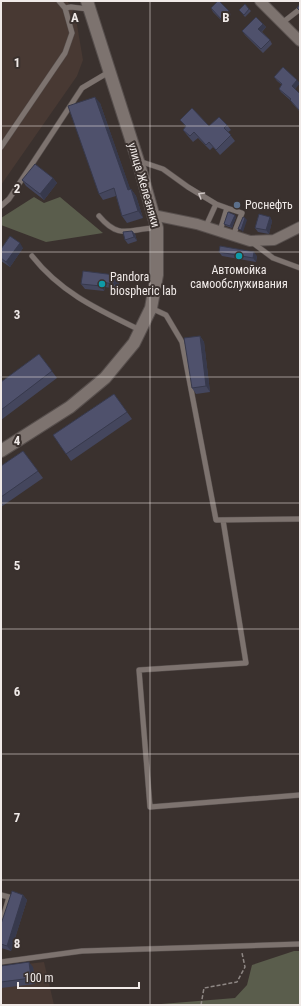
<svg xmlns="http://www.w3.org/2000/svg" width="301" height="1006" font-family="'Roboto Condensed',sans-serif">
<style>
.built{fill:#483933}
.green{fill:#5a5d4c}
.lines{fill:none;stroke-linecap:round;stroke-linejoin:round}
.service-casing{stroke:#574f4d;stroke-width:6}
.minor-casing{stroke:#574f4d;stroke-width:12}
.tertiary-casing{stroke:#574f4d;stroke-width:14}
.path{stroke:#8e8784;stroke-width:1.5;stroke-dasharray:4 2;stroke-linecap:butt}
.service{stroke:#7d736f;stroke-width:5}
.minor{stroke:#7d736f;stroke-width:10}
.tertiary{stroke:#7d736f;stroke-width:12}
.wall{fill:#44465d}
.shaded-wall{fill:#37394c}
.building{fill:#4f516c;stroke:#37394c}
.oneway{stroke:#cec6c4}
.grid{fill:none;stroke:#f0eae8;stroke-width:1;stroke-opacity:0.55}
.service-dot{fill:#5c6f8a;stroke:#3a312e;stroke-width:1.5}
.culture-dot{fill:#0f9aa8;stroke:#3a312e;stroke-width:1.5}
.labels{text-anchor:middle;dominant-baseline:central;stroke-width:4;stroke-linejoin:round;paint-order:stroke}
.street-label{font-size:12px;fill:#f0eae8;stroke:#3a312e}
.poi-label{font-size:12px;fill:#f0eae8;stroke:#3a312e;text-anchor:start}
.grid-label{font-size:13px;text-anchor:middle;font-weight:bold;fill:#f0eae8;stroke:#3a312e;stroke-width:4;stroke-linejoin:round;paint-order:stroke}
</style>
<rect width="100%" height="100%" fill="#3a312e"/>
<path class="built" d="M1,1h66l8,12 8,47 -6,16 -76,109z
M44,962l10,43h-53v-38z"/>
<path class="green" d="M34,197l10,6 16,-6 43,36 -57,9 -45,-17v-7z
M294,951h6v54h-151l86,-7 12,-13 5,-20z"/>
<g class="lines">
<defs>
<path id="service" d="M65,8l6,-1 17,2
M282,23l18,-14
M1,147l64,-94 7,-20 -7,-25 -6,-7
M139,161l24,8 25,18 28,17 11,4 -7,23
M1,206l8,-7 73,-111 27,-16
M227,208l15,5 -9,23
M99,216c21,25 31,12 57,12
M206,226l10,-22
M253,243l20,15 27,10
M32,256c29,37 67,54 108,74
M151,308l15,7 16,27 34,178 84,-1
M223,520l23,143 -107,7 11,137 150,-12
M1,895l8,2 -8,28
M1,962l81,-11 218,-7"/>
<path id="minor" d="M260,1l40,40
M153,215l44,9 53,17 24,-1 26,-13"/>
<path id="tertiary" d="M1,451l69,-44 35,-29 29,-35 17,-35 6,-33v-47l-19,-67 -51,-160"/>
</defs>
<use href="#service" class="service-casing"/>
<use href="#minor" class="minor-casing"/>
<use href="#tertiary" class="tertiary-casing"/>
<path class="path" d="M201,1005l3,-17 33,-6 8,-15 -3,-14"/>
<use href="#service" class="service"/>
<use href="#minor" class="minor"/>
<use href="#tertiary" class="tertiary"/>
</g>
<path class="wall" d="M211,8l18,3 2,4 -8,7 -10,-10z
M249,9l2,2 -6,6 -6,-7z
M263,24l3,3 -4,5 8,8 2,4 -9,9 -18,-18 -3,-4z
M274,77l26,6 -5,6 5,5v18l-7,-8 -3,-4 -9,-8 -2,-3 3,-4 -5,-4z
M100,103l30,86h1l5,7 7,22 -16,5 -5,-7 -6,-20 -13,4 -4,-6z
M180,120l29,6 18,-1 4,5 -3,2 7,9 -15,14 -7,-8 -3,3 -12,-12 -5,4 -6,-7 -4,-5 3,-3z
M53,178l4,5 -13,17 -18,-14 -4,-6z
M236,217l-4,11 -6,-2 -2,-2z
M270,217l2,4 -3,13 -11,-2 -3,-4z
M132,231l3,3 2,7 -9,3 -3,-4z
M23,248l-13,19 -9,-6v-12z
M219,252l38,4 -1,6 -34,-6z
M115,275l4,6 -1,8 -13,-2 -1,4 -19,-2 -4,-5z
M200,336l4,6 6,50 -14,2 -4,-6z
M39,354l18,24 -56,42v-38z
M114,394l18,25 -61,42 -18,-26z
M23,451l20,27 -42,29v-41z
M23,895l4,5 -16,51 -10,-3v-24z
M1,966l32,1 2,17 -34,4z"/>
<path class="shaded-wall" d="M263,24l3,3 -5,5 -3,-3z
M297,80l3,3 -6,7 -2,-4z
M95,97l5,6 33,94 -5,-7z
M53,178l4,5 -13,17 -4,-6z
M131,189l5,7 7,22 -5,-7z
M235,215l1,2 -4,11 -2,-2z
M270,217l2,4 -3,13 -3,-4z
M245,218l2,2 -4,12 -2,-2z
M132,231l3,3 2,7 -3,-4z
M20,243l3,5 -13,19 -4,-5z
M254,252l3,4 -1,6 -3,-4z
M115,275l4,6 -1,8 -4,-5z
M101,282l4,5 -1,4 -3,-5z
M200,336l4,6 6,50 -4,-6z
M23,895l4,5 -16,51 -4,-5z
M29,962l4,5 2,17 -4,-6z"/>
<path class="building" d="M218,1h1l10,10 -8,8 -10,-11z
M245,4l4,5 -5,6 -5,-5z
M300,4v7l-3,-3z
M256,17l7,7 -5,5 12,11 -9,9 -19,-18z
M283,67l14,13 -5,6 8,8v15l-1,1 -9,-10 1,-1 -12,-10 3,-5 -8,-7z
M95,97l33,93 3,-1 7,22 -16,5 -8,-28 -15,6 -31,-88z
M192,108l17,18 10,-9 8,8 -3,3 7,7 -15,15 -7,-8 -3,3 -12,-13 -4,4 -7,-6 3,-4 -6,-6z
M35,164l18,14 -13,16 -18,-14z
M228,212l7,3 -5,11 -6,-2z
M259,214l11,3 -4,13 -11,-2z
M243,217l2,1 -4,12 -3,-1z
M132,231l2,6 -9,3 -2,-8z
M10,236l10,7 -14,19 -5,-4v-9z
M220,246l34,6 -1,6 -34,-6z
M83,271l32,4 -1,9 -13,-2v4l-20,-2z
M200,336l6,50 -14,2 -8,-50z
M39,354l13,17 -51,39v-28z
M114,394l13,18 -61,42 -13,-19z
M23,451l15,20 -37,26v-31z
M12,891l11,4 -16,51 -6,-2v-20z
M29,962l2,16 -30,4v-16z"/>
<defs><path id="oneway-chevron" d="M-2-3.5L2.5 0L-2 3.5" fill="none" stroke-width="1.6" stroke-linecap="round" stroke-linejoin="round"/></defs>
<use class="oneway" href="#oneway-chevron" transform="translate(201 195) rotate(-149)"/>
<path class="grid" d="M150,1v1004M1,126h299M1,252h299M1,377h299M1,503h299M1,629h299M1,754h299M1,880h299"/>
<circle class="service-dot" cx="237" cy="205" r="4"/>
<g class="culture-dot">
<circle cx="239" cy="256" r="4"/>
<circle cx="102" cy="284" r="4"/>
</g>
<g class="labels">
<g class="street-label">
<text transform="translate(144 185) rotate(74)">улица Железняки</text>
</g>
<g class="poi-label">
<text x="245" y="205">Роснефть</text>
<text x="239" y="270" text-anchor="middle">Автомойка<tspan x="239" dy="14">самообслуживания</tspan></text>
<text x="110" y="277">Pandora<tspan x="110" dy="14">biospheric lab</tspan></text>
</g>
</g>
<g class="grid-label">
<text x="75" y="22">A</text>
<text x="226" y="22">B</text>
<text x="17" y="67">1</text>
<text x="17" y="193">2</text>
<text x="17" y="319">3</text>
<text x="17" y="445">4</text>
<text x="17" y="570">5</text>
<text x="17" y="696">6</text>
<text x="17" y="822">7</text>
<text x="17" y="948">8</text>
</g>
<rect width="301" height="1006" fill="none" stroke="#f0eae8" stroke-width="4"/>
<path d="M18 982v6h121v-6" fill="none" stroke="#f0eae8" stroke-width="2"/>
<text x="24" y="982" font-size="12" fill="#f0eae8" stroke="#3a312e" stroke-width="3" paint-order="stroke">100 m</text>
</svg>
